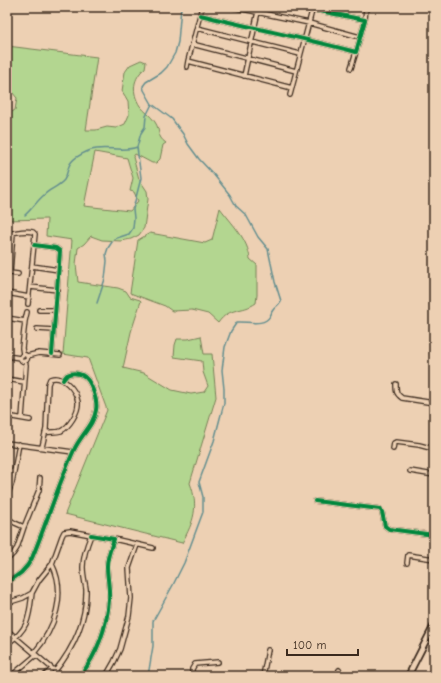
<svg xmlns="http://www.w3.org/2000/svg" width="441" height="683" font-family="'Comic Neue',sans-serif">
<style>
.green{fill:#b3d690;stroke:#778057;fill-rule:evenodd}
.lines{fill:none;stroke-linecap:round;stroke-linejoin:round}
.stream{stroke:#648e8f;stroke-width:1.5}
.minor-casing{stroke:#3b2a1e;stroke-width:6}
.tertiary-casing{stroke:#3b2a1e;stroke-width:8}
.minor{stroke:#edd0b3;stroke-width:3.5}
.tertiary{stroke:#edd0b3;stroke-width:4.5}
.cycleway-casing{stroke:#edd0b3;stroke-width:6}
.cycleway{stroke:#00873e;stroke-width:4}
</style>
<rect width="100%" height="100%" fill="#edd0b3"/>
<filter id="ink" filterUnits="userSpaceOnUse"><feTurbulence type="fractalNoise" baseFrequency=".025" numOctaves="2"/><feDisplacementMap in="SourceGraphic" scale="8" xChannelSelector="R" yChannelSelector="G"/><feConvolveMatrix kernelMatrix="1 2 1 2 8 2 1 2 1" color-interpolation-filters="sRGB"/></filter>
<g filter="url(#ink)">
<path class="green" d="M7,46l90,11 -11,73h10l11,-3 9,1 9,-4 4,-9 -1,-14 -6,-10 3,-19 5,-7 11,-5 5,2 -1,6c-12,10 -14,24 -5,38 5,6 11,10 15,16 6,9 1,14 11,21l-3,2 -3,14 -4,4h-4l-17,-9 -2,3 6,22 8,12 1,8 -4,29 -5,7 -8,4 -10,2 -19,-1 -11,-4 -7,8 -6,4 -2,16 2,18 40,6 8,3 4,6 10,3 1,1 -10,31 -8,36 21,5 28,17 19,4 13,-2 4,-6 -5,-14 -1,-11 -28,-4 1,-12 2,-6h11l13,-3 3,18h8l4,43 -26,86c9,24 4,38 -8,60l-117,-29 42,-104 -19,-52 -25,-4 9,-114 -26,-4 1,-17 -40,1v-105l8,-5 2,-12 -10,-12zM95,152l32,6 6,20 -3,13 4,1 4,9 -8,10 -46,-5z
M220,208c12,16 28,31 30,51l7,6v30l-1,8c-14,10 -26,3 -38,20l-10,-9 -16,-4 -20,1 -7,-5 -35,-13 8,-53 12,-7 55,10 7,-3z"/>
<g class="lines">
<path class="stream" d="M25,215c7,-6 12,-14 19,-20 6,-6 14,-8 20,-15 3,-4 3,-9 5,-14 3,-8 14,-13 22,-16 15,-5 31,3 46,-3
M97,303l8,-24 2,-18 -1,-7 2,-6 6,-9 15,-5 4,-6 1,-10 -1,-9 8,-31 -4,-31 4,-14 4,-6 1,-11 6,-12
M148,676l5,-30v-25l20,-36 11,-22 19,-51v-15l-4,-15 15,-41 10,-38v-14l-2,-19 3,-23 6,-16 6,-9c10,-1 27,5 33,-6 3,-5 0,-2 3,-6 3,-4 6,-5 8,-9l-6,-19 -7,-33 -10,-12 -12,-22 -10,-9 -6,-11 -16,-20 -15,-16 -11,-15 -5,-10 -11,-15 -20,-15 -8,-14 -1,-4 3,-4 15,-9 6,-6 8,-14 3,-11 3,-35"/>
<defs>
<path id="minor" d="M202,7l-14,54 104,27
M233,7l76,16 51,14
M428,7h6
M200,15c52,13 104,23 156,37l9,-32 -65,-13
M365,20l1,-13
M197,28l103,26
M192,44l104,27
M187,67l1,-6
M351,68l5,-16
M244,76l15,-69
M290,95l23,-88
M7,233c8,1 16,-4 26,-1l2,2 -7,70
M34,245l22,3 4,3 -8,103
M32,266l27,4
M7,272l3,1 3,-40
M10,273l8,1
M30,287l28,3
M7,293l22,4
M39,310h16
M7,318l18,3 -3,27 1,6
M25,321l2,-9
M37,329l17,1
M20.5 358a3.5 3.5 0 1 1 7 0a3.5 3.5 0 1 1-7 0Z
M7,356l13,2
M27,356l12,-3 21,2
M7,379l17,3
M396,384c0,7 0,10 6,14l32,5
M7,416l23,4
M22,418l4,-53 -1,-4
M7,443l66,9
M42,447l4,-18 2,-45 2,-5c13,-5 26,11 28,23 1,10 -9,25 -17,29 -6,2 -11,0 -16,2
M393,449l1,-6 2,-1 23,3 15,4
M7,470l7,2
M410,471l24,4
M7,496l5,-13 7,-39
M315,501l65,8 2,3 3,14 4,3 45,6
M7,518l8,5 9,4
M114,539l39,9
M7,560l6,-6 4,-6 7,-21 15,-37 1,-12
M407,563l1,-8 26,4
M52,564l10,-28 2,-4 6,-1 21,4c-4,10 -8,21 -8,32 0,8 2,15 3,22 1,30 -12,59 -31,82
M7,581c11,-4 20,-13 25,-23 15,-36 26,-73 42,-108 6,-14 20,-25 22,-40 2,-9 -5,-31 -14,-35 -5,-2 -11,-2 -15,0l-4,5
M7,603l16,-5 9,-5 7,-13 13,-16c15,30 3,65 -18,89
M7,630l54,46
M7,644c22,-15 22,-26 25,-51
M339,670l6,6
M11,676l25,-21
M44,676l8,-7
M80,676c17,-21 27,-49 29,-76 1,-12 -2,-23 -2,-34 0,-9 4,-18 7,-27l-23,-4
M106,676l8,-14 6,-13 9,-33 2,-18 -2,-30 8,-23
M192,676v-7l3,-5 23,-2
M263,676l5,-26"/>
<path id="tertiary" d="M408,676l26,-51"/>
</defs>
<use href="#minor" class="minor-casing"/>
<use href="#tertiary" class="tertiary-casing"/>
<use href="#minor" class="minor"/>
<use href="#tertiary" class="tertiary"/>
<defs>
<path id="cycleway" d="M200,15c52,13 104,23 156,37l9,-32 -65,-13
M34,245l22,3 4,3 -8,103
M315,501l65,8 2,3 3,14 4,3 45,6
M7,581c11,-4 20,-13 25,-23 15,-36 26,-73 42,-108 6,-14 20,-25 22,-40 2,-9 -5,-31 -14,-35 -5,-2 -11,-2 -15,0l-4,5
M80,676c17,-21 27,-49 29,-76 1,-12 -2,-23 -2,-34 0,-9 4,-18 7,-27l-23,-4"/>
</defs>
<use href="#cycleway" class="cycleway-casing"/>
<use href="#cycleway" class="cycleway"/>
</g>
</g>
<rect width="441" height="683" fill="none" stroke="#edd0b3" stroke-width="24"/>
<rect x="12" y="12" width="417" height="659" fill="none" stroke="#3b2a1e" stroke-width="1.5" filter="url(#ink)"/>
<path d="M287 649v6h71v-6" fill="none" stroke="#3b2a1e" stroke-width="2"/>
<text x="293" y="649" font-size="12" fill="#3b2a1e" stroke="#edd0b3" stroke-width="3" paint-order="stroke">100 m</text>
</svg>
